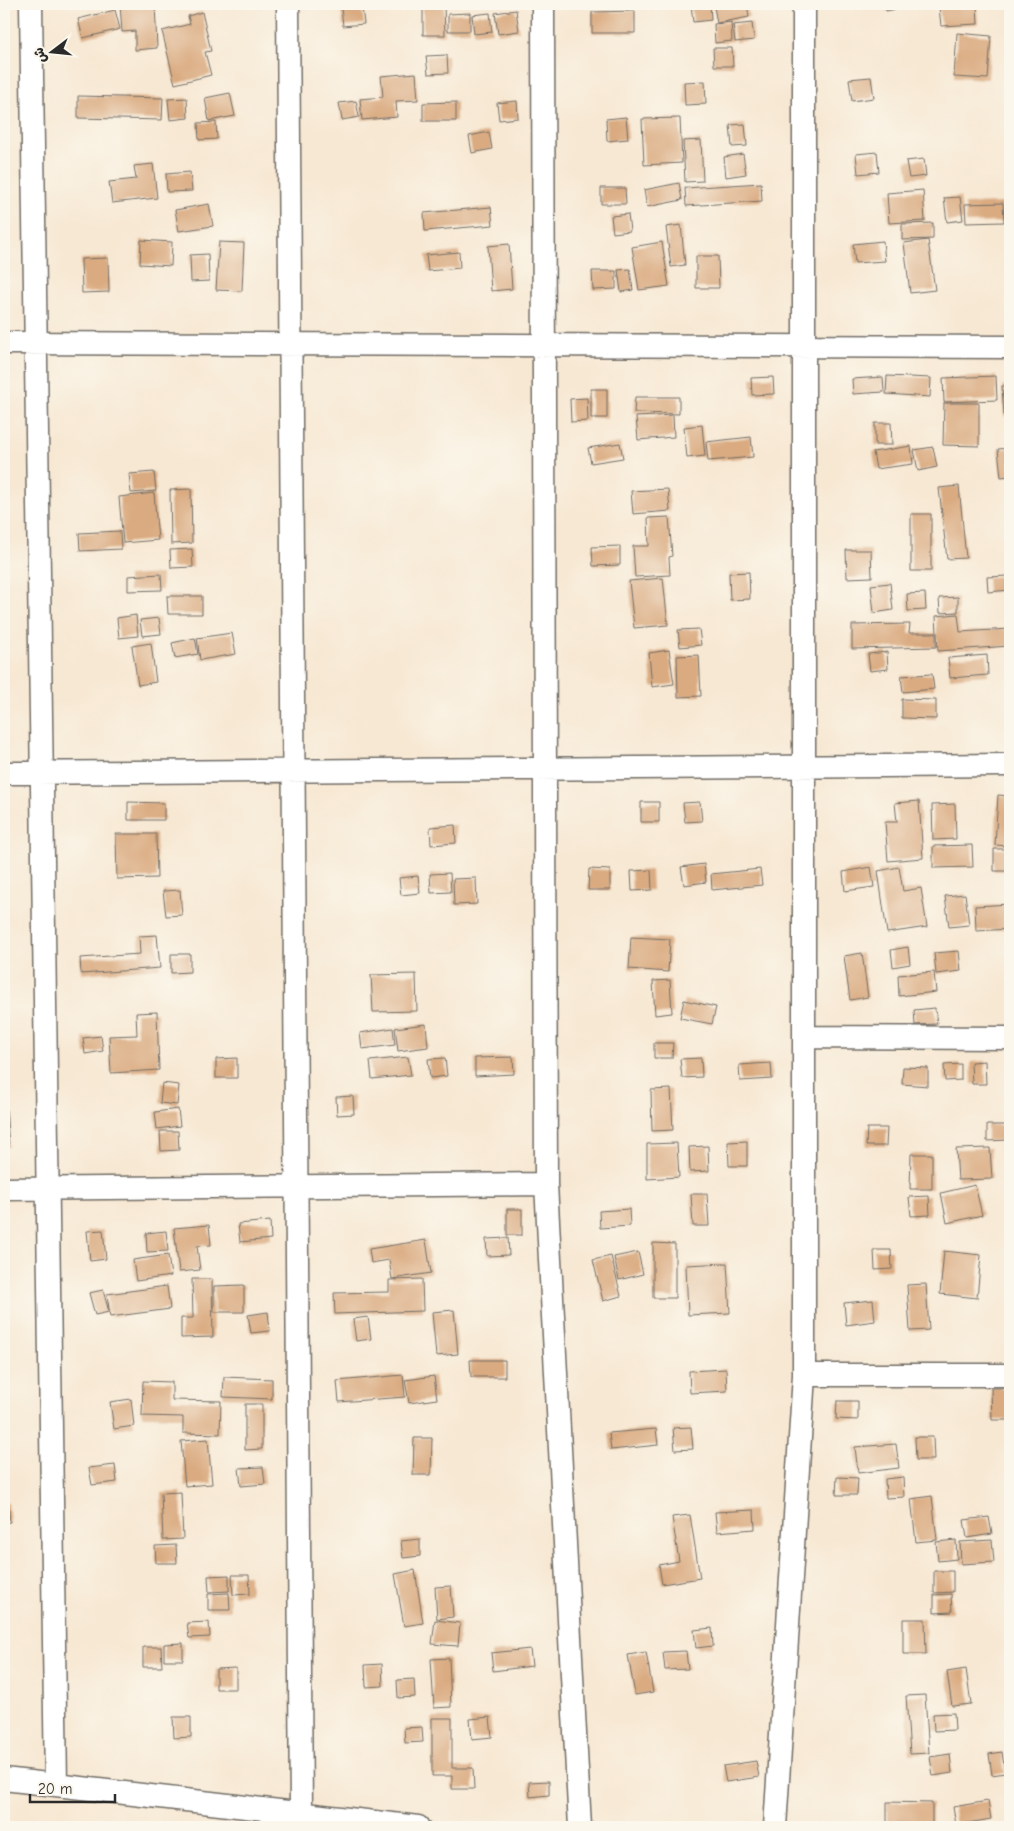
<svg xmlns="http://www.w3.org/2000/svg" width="1014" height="1831" font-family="'Comic Neue','Playpen Sans Arabic',sans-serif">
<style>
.building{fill:#daab81}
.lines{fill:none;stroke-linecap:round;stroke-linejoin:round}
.street-casing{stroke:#726d66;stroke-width:25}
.street{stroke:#fff;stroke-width:22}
</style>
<rect width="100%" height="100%" fill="#fbf7ec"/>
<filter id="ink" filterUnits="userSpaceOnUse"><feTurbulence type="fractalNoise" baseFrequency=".02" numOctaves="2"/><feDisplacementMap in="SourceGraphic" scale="10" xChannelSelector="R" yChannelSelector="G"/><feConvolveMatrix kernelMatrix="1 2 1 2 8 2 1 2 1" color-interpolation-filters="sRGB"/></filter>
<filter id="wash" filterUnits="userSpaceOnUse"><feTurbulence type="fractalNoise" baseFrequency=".0096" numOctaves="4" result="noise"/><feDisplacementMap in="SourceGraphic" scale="20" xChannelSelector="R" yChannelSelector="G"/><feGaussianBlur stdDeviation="1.12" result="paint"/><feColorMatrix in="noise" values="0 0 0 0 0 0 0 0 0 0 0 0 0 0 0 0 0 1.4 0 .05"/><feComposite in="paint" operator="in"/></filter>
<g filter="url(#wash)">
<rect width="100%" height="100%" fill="#f7e8d3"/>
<g id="blocks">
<path class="building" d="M120,4h35l2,44 -22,2v-19l-13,1z
M423,4h21l1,31h-22z
M691,4h19l1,16 -18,2z
M734,4h13l2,13 -32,6 -3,-16z
M885,4h22l1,3 -22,4z
M977,5l1,19 -37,2 -2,-19z
M362,7l2,17 -21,2 -2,-18z
M115,10l5,19 -37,9 -5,-19z
M516,10l3,21 -21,3 -3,-21z
M635,11v22h-43v-21z
M202,12l9,39 -6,1 6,23 -36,9 -13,-53 28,-7 -2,-8z
M470,13v18h-22v-17z
M490,13l2,19 -18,2 -2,-19z
M731,22l1,19 -17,2 -1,-19z
M752,23l2,17 -19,2 -2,-17z
M957,33l34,3 -3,43 -34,-2z
M713,48h19l1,18h-19z
M447,55l1,18 -20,1 -2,-18z
M416,73l2,27 -22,1 1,16 -35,3 -2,-21 23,-2 -2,-21z
M871,77l3,21 -22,3 -3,-22z
M705,81l1,23 -21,1 -1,-23z
M230,93l5,23 -26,5 -4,-23z
M78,96l85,2 -1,22 -84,-2z
M187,98l1,20 -18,2 -2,-21z
M356,101l3,16 -17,3 -3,-17z
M517,101l1,17 -19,2 -2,-17z
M456,102v19h-33v-18z
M626,117l2,22 -21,2 -1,-22z
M680,118l2,45 -38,2 -2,-46z
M216,122l1,17 -18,1 -1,-17z
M745,124l2,22 -15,1 -2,-22z
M489,132l3,17 -20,4 -3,-17z
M701,140l2,41 -18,1 -2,-41z
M877,152l2,20 -21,2 -2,-20z
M743,154l3,20 -20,3 -2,-20z
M924,159l2,17 -17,2 -3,-17z
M153,164l4,34 -45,5 -3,-21 27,-3 -2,-13z
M190,172l2,19 -25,1 -1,-18z
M679,183l3,17 -35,7 -3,-17z
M761,183l1,18 -76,5 -1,-18z
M601,188h24l1,16h-25z
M923,190l2,31 -36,2 -2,-30z
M960,197l3,23 -16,2 -3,-24z
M1003,203l1,19 -38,1 -1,-19z
M209,204l4,22 -34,5 -4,-21z
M491,207l2,18 -68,6 -1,-18z
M628,214l2,17 -17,2 -2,-17z
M933,223v16l-31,1v-16z
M681,225l4,40 -14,2 -5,-40z
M141,240l31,2 -1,24 -31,-2z
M928,240l7,50 -25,3 -6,-50z
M883,241l2,20 -30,2 -2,-19z
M219,242l25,1 -2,48 -26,-1z
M662,242l7,44 -30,4 -7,-43z
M509,244l3,45 -21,2 -3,-45z
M459,252l1,16 -32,3 -2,-16z
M208,254l1,27 -18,1 -1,-27z
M696,256h22l1,32h-23z
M108,258l1,34 -27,1 -1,-34z
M630,269l3,21 -12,2 -3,-22z
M592,271h24v18l-23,1z
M887,376l44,2 -1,19 -44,-3z
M996,376l1,24 -53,2 -1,-24z
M773,377l1,17 -22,1 -1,-17z
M883,377l1,15 -31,2 -1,-15z
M1010,385v31h-6l-2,-30z
M591,389h16v29h-16z
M635,397h44v17l-45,-1z
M587,398l1,23 -17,1 -1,-23z
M944,403h35v43l-36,-1z
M673,415l1,22 -36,3 -2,-23z
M875,423h16l1,22h-17z
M702,425l3,31 -18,2 -3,-31z
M751,437l2,20 -45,4 -2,-19z
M620,443l3,15 -32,5 -3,-15z
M911,446l2,18 -37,5 -3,-17z
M933,447l4,20 -19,4 -4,-21z
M1010,448v28l-9,1 -3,-28z
M154,472l2,19 -25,2 -2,-19z
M959,486l7,72 -19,1 -8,-71z
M191,489l1,54 -21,1 -1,-54z
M668,489l2,22 -37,3 -2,-23z
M154,493l4,47 -35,3 -4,-46z
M911,514h20v57h-20z
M669,517l3,39 -3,1 1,18 -35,2 -2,-31h16l-1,-28z
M120,531l1,18 -41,2 -1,-18z
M620,546v19l-27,1 -1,-19z
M192,549l1,18 -22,1 -1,-18z
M846,550h25l1,27 -25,1z
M749,572l1,27 -20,1 -1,-27z
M161,574l1,16 -34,1v-15z
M1008,576l2,14 -22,2 -1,-15z
M663,578l5,47 -34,3 -5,-47z
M890,583l3,27 -19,3 -3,-28z
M925,593l1,17 -18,1 -1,-17z
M167,596h35v18h-34z
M958,597v15l-18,1 -1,-15z
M958,614l2,18 50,-3v17l-72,5 -2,-35z
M136,615l2,21 -19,2 -2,-20z
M159,618l2,16 -19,2 -2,-16z
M910,624l-1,9h27v14l-84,2v-24z
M699,629l2,16 -21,2 -2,-17z
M232,633l4,21 -36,6 -3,-22z
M195,638l3,16 -23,4 -3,-15z
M151,643l5,39 -18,3 -6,-39z
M669,650l5,34 -22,3 -3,-34z
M887,652l1,17 -18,2 -2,-17z
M699,655l2,41 -23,1 -1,-41z
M987,655l1,20 -38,3 -2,-20z
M932,674l2,15 -31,3 -2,-16z
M902,699l34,1v19l-34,-1z
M998,795l12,1v50l-15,-1z
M919,801l4,57 -35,3 -3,-39h12l-2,-19z
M128,802l36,1v17h-36z
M641,802h18v20h-18z
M700,802l2,19 -17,1 -2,-19z
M955,804l1,35 -23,1 -1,-35z
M455,825l1,18 -25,2 -1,-18z
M116,834h40l1,44 -40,1z
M972,845l1,22 -40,1v-22z
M994,849h16v22h-16z
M704,864l2,18 -22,3 -3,-18z
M871,867l3,20 -29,4 -2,-19z
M899,867l4,24 18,-3 6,39 -40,6 -9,-62z
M589,869l21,1v20h-22z
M760,869l2,16 -50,5 -1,-16z
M651,870l1,20 -20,1 -1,-20z
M450,873l1,19 -20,1 -1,-19z
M418,876l2,17 -19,2 -2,-17z
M476,878l1,26 -23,1 -1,-26z
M180,890l2,25 -16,1 -3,-25z
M965,894l4,31 -20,2 -4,-31z
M1010,904v25l-34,2 -1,-25z
M157,935l3,33 -79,6 -1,-16 60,-4 -1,-18z
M631,937l39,2 -2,33 -39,-3z
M908,947l2,17 -17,3 -2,-17z
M959,951l2,20 -25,3 -2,-21z
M862,953l6,44 -18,3 -6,-44z
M171,954h19v18l-19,1z
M934,972l2,20 -37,4 -1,-21z
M416,974l1,37 -44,1 -2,-37z
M670,980l2,33 -17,2 -2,-34z
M684,1000l32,7 -4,17 -32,-6z
M935,1008l2,16 -22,1 -1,-15z
M157,1012l2,58 -48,3 -2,-37 28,-1 -1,-22z
M426,1024l2,23 -30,4 -3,-23z
M393,1028l2,17 -33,4 -2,-16z
M101,1036l2,15 -18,3 -2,-16z
M654,1043h19l-1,15h-18z
M408,1057l3,18 -39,4 -2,-18z
M513,1057l1,17 -39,2v-18z
M237,1058v20h-21v-19z
M445,1058l2,18 -17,2 -2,-19z
M701,1058l1,19 -20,1 -2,-19z
M985,1061l1,23h-14l-1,-22z
M771,1063l1,16 -32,2 -1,-16z
M961,1064v16l-16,1 -1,-16z
M903,1067l25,1v18l-26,-2z
M162,1083l17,2 -2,20 -17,-2z
M671,1089l2,41 -21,1 -1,-41z
M353,1096l1,18 -17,1 -1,-18z
M4,1107h2l3,40h-5z
M178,1109l2,17 -23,3 -2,-17z
M987,1125h20l1,15 -21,1z
M867,1128h20l-1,18h-20z
M160,1131h18l1,19 -18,1z
M747,1141v25h-18l-1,-24z
M677,1143l2,34 -32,2v-35z
M708,1146l1,25 -19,1 -1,-25z
M990,1148l2,31 -34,1 -2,-31z
M911,1154h21v35h-22z
M975,1185l7,30 -35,8 -6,-30z
M691,1194h16l2,32h-16z
M929,1196l1,19 -19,1 -2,-19z
M507,1209h15v26h-15z
M629,1209l1,17 -30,2 -1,-17z
M270,1221l1,18 -31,3 -2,-18z
M209,1225l2,20 -14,1 3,24 -21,2 -5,-44z
M103,1230l3,29 -16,2 -3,-30z
M166,1231l2,20 -21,1 -1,-19z
M508,1238l1,17 -22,1 -1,-17z
M426,1240l5,33 -39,6 -3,-19 -18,3 -2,-14z
M653,1243l22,1v54h-22z
M874,1250h17l1,19 -17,1z
M944,1251l37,4 -4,43 -37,-4z
M638,1252l5,22 -24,6 -5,-23z
M168,1255l3,21 -35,5 -3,-21z
M611,1256l10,40 -18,5 -10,-41z
M727,1263l3,50 -42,2 -2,-50z
M192,1279h20l1,58 -32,1v-20h12z
M422,1279l1,32 -88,3 -1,-21 55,-1v-12z
M926,1284l3,46 -19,1 -3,-46z
M244,1285v27h-30v-26z
M167,1286l3,23 -60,8 -3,-23z
M103,1290l6,22 -14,3 -6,-22z
M873,1300l2,21 -29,4 -2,-22z
M454,1310l4,44 -22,2 -4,-44z
M268,1312l2,19 -19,2 -3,-18z
M368,1317l3,22 -15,2 -3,-22z
M470,1360h35v17h-34z
M726,1369l1,22 -37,2 -1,-22z
M403,1375l2,22 -66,5 -2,-21z
M434,1376l3,23 -28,4 -4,-23z
M224,1377l48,2v20l-49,-2z
M143,1381l29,1v18l49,1 -1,33 -37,-1v-16l-41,-1z
M991,1388h19v32h-18z
M131,1399l3,27 -20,3 -4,-27z
M837,1401h21v19l-22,-1z
M245,1404h17v45l-17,1z
M691,1427l2,22 -18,1 -2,-22z
M656,1429l2,16 -47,5 -2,-17z
M915,1437h18l1,23h-18z
M414,1438h18l-1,37h-18z
M208,1439l4,45 -27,2 -4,-45z
M896,1444l3,24 -41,5 -3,-26z
M115,1465l2,17 -25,3 -3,-17z
M263,1467l2,17 -24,2 -2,-18z
M837,1477l21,1 -1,17h-21z
M903,1477l1,20 -18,1 -1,-19z
M181,1492l2,47 -20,1 -2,-47z
M932,1496l5,44 -21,2 -5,-43z
M4,1503h4l2,19 -6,1z
M754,1510l1,19 -38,3 -2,-20z
M690,1515l10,63 -38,6 -3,-19 20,-4 -7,-44z
M989,1517l3,17 -25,4 -3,-18z
M420,1539v17l-17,2 -2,-17z
M956,1540l1,19 -19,2 -2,-19z
M992,1540l2,22 -33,2 -1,-22z
M176,1545l1,18h-21l-1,-17z
M415,1570l8,53 -19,3 -9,-52z
M934,1571h19v21l-19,1z
M229,1575v16l-20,1 -1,-16z
M232,1575h17l1,19 -17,1z
M451,1586l2,31 -16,2 -2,-32z
M229,1593l1,17h-22v-16z
M951,1594l1,18 -18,1v-18z
M903,1619h22l1,35h-23z
M435,1620l25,3 -2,23 -26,-2z
M209,1622l1,15 -21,1 -2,-15z
M712,1628l1,18 -17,2 -2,-18z
M183,1643v17h-19v-16z
M143,1647h18l1,20h-19z
M530,1649l2,17 -39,5 -2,-18z
M686,1651l2,18 -23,1 -2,-18z
M646,1652l7,40 -18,3 -7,-40z
M449,1658l2,49 -17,1 -3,-49z
M382,1664l1,22 -17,1 -1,-22z
M236,1668v21h-20v-20z
M966,1669l5,35 -19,2 -5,-34z
M414,1679l1,18 -17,1 -1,-18z
M925,1695l4,58 -19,1 -4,-58z
M954,1713l1,17 -21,1 -1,-17z
M173,1717h18v20l-17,1z
M490,1717l2,20 -20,2 -2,-20z
M432,1718h20v50h21l1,21h-22v-13h-20z
M422,1727l1,15 -18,1 -1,-15z
M1002,1752l3,21 -13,2 -3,-21z
M950,1754l2,19 -19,3 -3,-19z
M756,1761l3,16 -33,5 -3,-16z
M549,1781v14l-19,2 -1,-15z
M988,1801l3,18 -35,6 -3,-18z
M887,1802l45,1v21l-45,-1z"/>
</g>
</g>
<g filter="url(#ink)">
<use href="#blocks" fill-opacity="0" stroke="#726d66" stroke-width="1"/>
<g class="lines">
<defs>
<path id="street" d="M31,4l25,1781
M288,4l13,1809
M543,4l3,1180 34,643
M4,343l1006,4
M4,773l1006,-8
M804,1037l206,1
M4,1189l542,-5
M804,1375h206
M4,1779l414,48
M775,1827l29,-452v-1371"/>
</defs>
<use href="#street" class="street-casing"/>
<use href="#street" class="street"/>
</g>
</g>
<rect width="1014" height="1831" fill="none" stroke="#fbf7ec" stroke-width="20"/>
<g transform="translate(52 52) rotate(254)" stroke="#fbf7ec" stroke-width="4" paint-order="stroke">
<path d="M0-4L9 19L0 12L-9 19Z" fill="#2b2b2b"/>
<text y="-8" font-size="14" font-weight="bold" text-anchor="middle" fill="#2b2b2b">ش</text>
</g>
<path d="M30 1794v8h85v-8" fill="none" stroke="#2b2b2b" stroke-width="2.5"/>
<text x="38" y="1794" font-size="15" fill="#2b2b2b" stroke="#fbf7ec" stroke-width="4" paint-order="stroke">20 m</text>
</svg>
